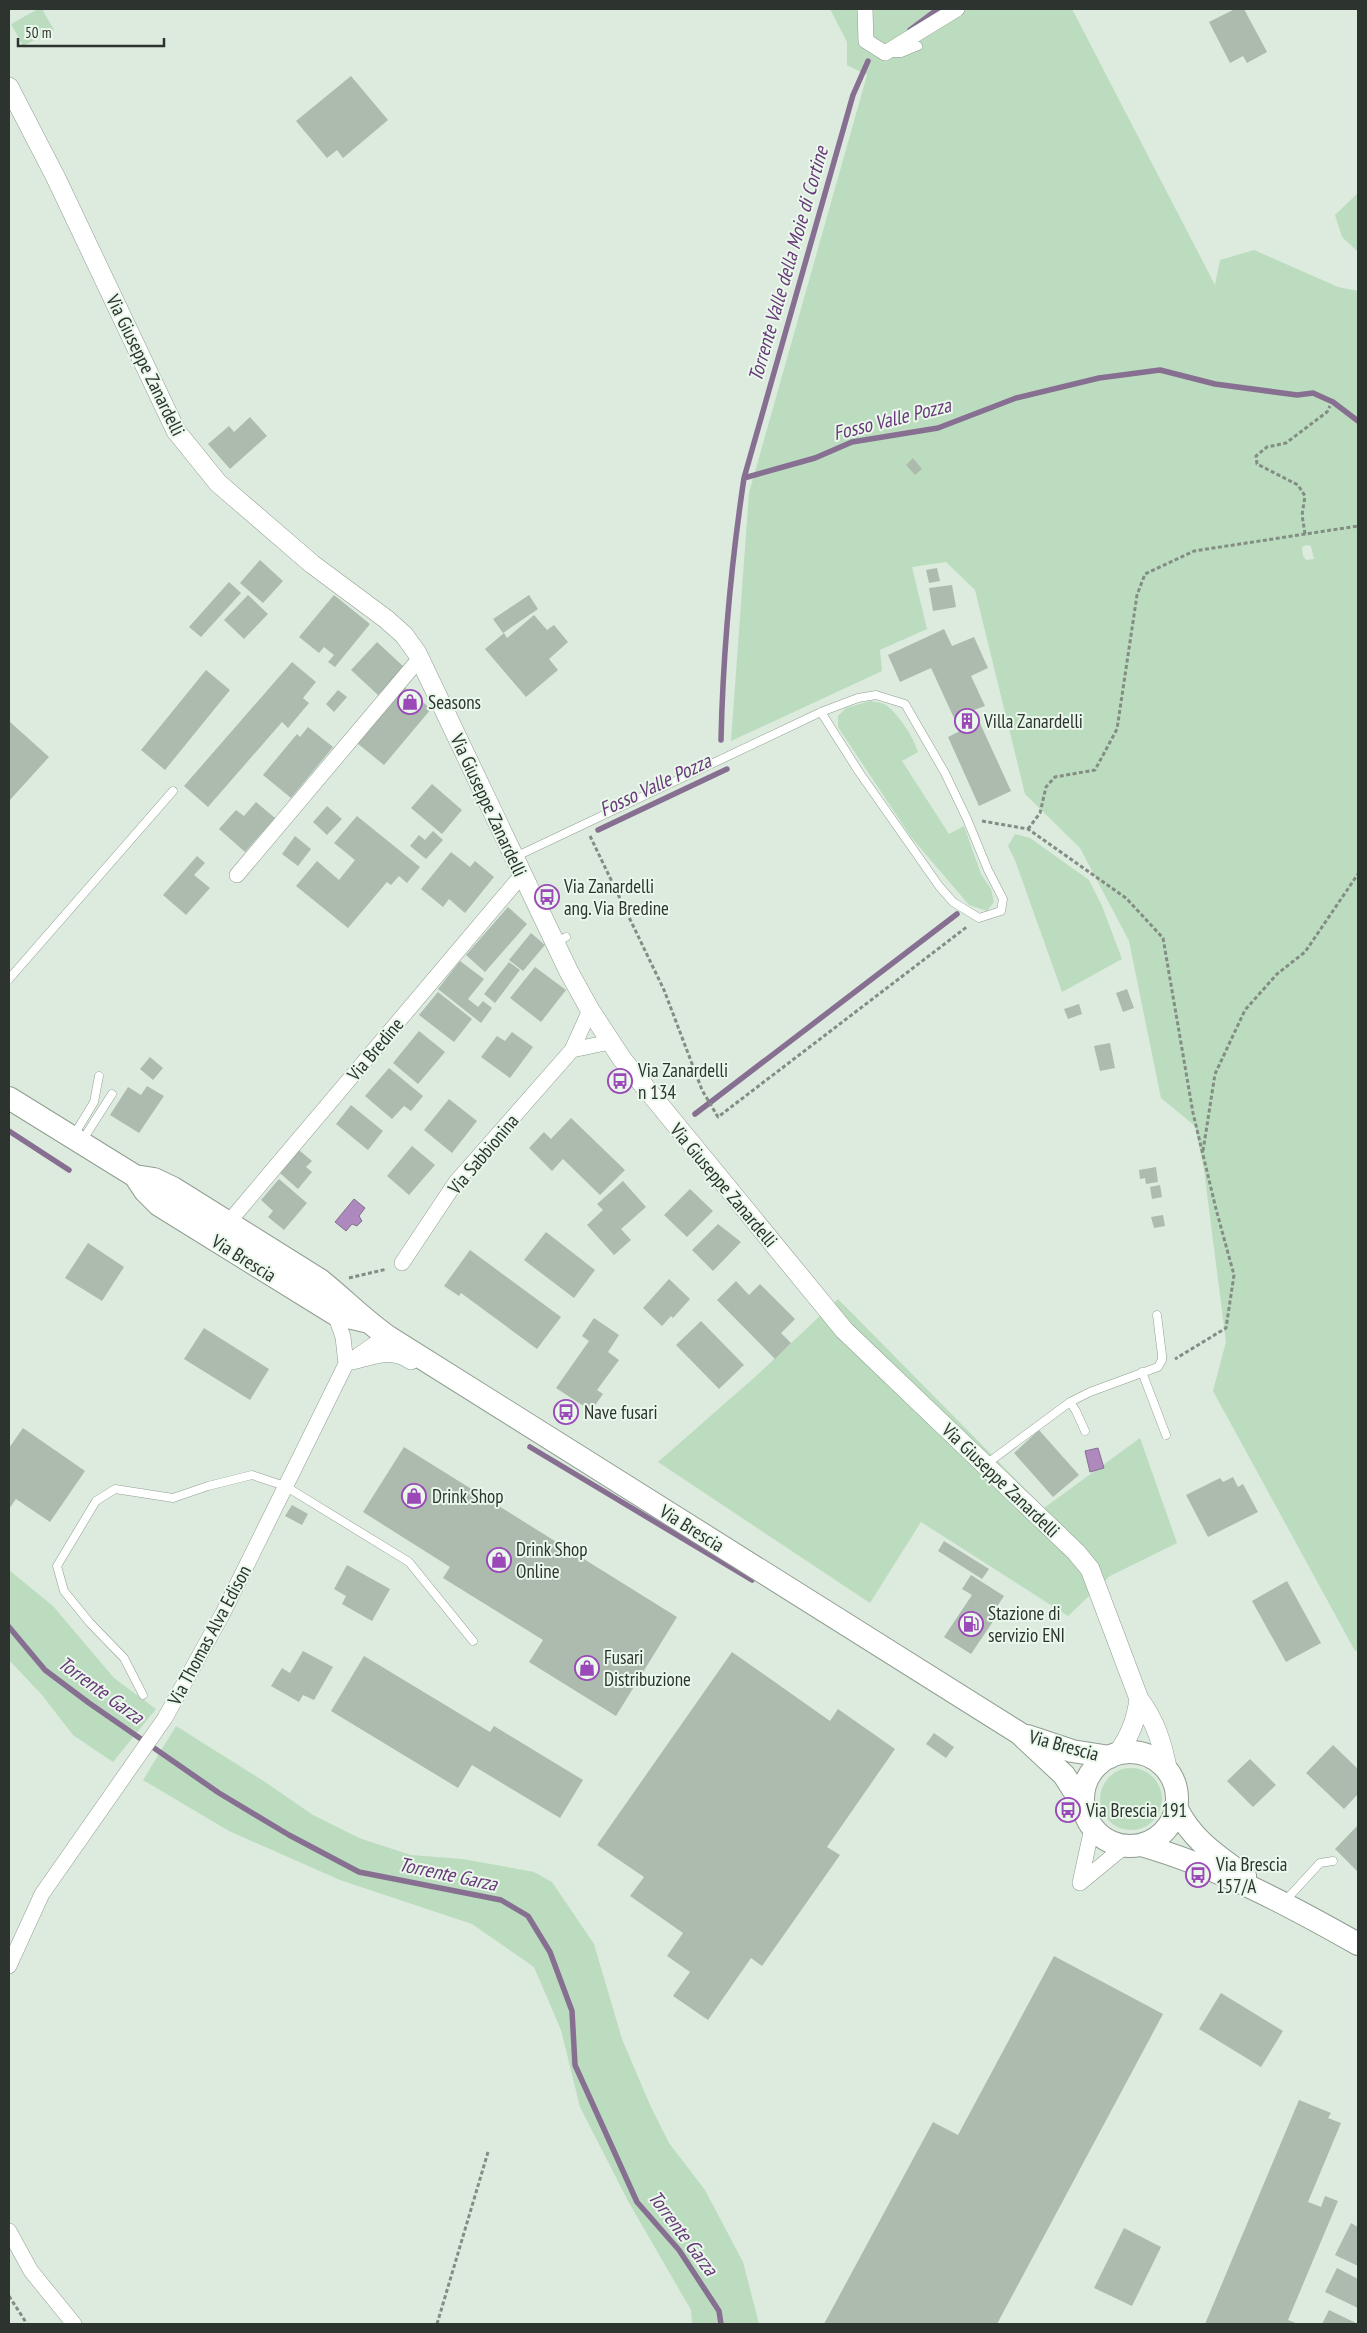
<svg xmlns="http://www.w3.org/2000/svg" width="1367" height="2333" font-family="'PT Sans Narrow',sans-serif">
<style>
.green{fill:#bbdcbe;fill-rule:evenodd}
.water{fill:#ae89bd;stroke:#876f92}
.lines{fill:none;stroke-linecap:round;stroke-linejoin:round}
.stream{stroke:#876f92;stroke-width:5.5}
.building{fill:#acbbad}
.service-casing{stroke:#909e91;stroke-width:9}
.minor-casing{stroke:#909e91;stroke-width:16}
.tertiary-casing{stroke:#909e91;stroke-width:20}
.secondary-casing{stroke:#909e91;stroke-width:24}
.path{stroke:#838d84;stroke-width:3;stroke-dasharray:4 2.5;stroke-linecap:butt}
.service{stroke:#fff;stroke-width:8}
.minor{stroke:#fff;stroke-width:15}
.tertiary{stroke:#fff;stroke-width:19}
.secondary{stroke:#fff;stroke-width:22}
.labels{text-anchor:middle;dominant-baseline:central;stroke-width:4;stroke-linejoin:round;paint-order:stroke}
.street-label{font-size:19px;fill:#2d332e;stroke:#e9f8ea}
.poi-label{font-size:19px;fill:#2d332e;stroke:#e9f8ea;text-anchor:start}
.water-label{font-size:20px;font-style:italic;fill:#68387a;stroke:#e9f8ea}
</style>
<rect width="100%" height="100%" fill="#dcebdd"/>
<path class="green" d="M38,9h4l12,21 -31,16 -12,-22z
M830,9h242l143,276 5,-25 34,-10 84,37 20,4v1359l-3,1 -142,-260 13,-49 -22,-172 -9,-44 -34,-28 -32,-157 -49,-93 -55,-54 -50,-204 -29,-28 -34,5 15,62 -47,21 2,21 -151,70 18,-248 118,-418 -20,-10v-23zM1307,545l4,1 3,13 -8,1 -3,-4 -1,-9z
M1358,193v59l-16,-15 -7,-22z
M870,701c5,1 11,1 16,4 13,10 27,31 32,47l-16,9 47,73 15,-8 17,48 10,15 3,13 -7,9 -18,-6 -58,-68 -73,-110v-11l8,-8z
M1015,834l15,4 59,42 13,26 20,53 -60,33 -47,-132 -7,-14z
M838,1299l206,209 96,-70 37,105 -67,33 -42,40 -147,-94 -51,81 -212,-141 97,-85z
M9,1570l44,36 61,72 42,31 -43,53 -40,-27 -31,-40 -33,-35z
M176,1726l86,54 51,35 46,23 52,17 52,4 71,13 18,10 42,62 28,95 28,66 19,38 36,47 38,72 16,62h-67l-1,-14 -63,-109 -48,-94 -19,-77 -27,-63 -62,-43 -132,-44 -111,-49 -86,-51z
M1100 1799a31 31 0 1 1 62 0a31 31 0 1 1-62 0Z"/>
<path class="water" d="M354,1199l11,9 -6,8 3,5 -5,5 -5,-2 -6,7 -11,-9z
M1098,1448l6,20 -14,4 -5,-21z"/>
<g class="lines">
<path class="stream" d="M910,30l28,-21
M744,478l109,-383 15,-34
M721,740c2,-88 10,-175 23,-262l71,-20 37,-16 86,-14 78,-30 83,-20 61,-8 55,14 82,11 16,-2 20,9 25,19
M598,830l129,-61
M695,1114l262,-200
M9,1131l60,39
M530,1447l222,133
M9,1627l36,43 44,33 130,90 70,42 70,37 142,28 27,16 22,36 22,59 3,54 62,137 42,48 40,61 2,13"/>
</g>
<path class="building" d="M1235,9h9l23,43 -20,11 -4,-7 -13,7 -21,-41z
M351,76l37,44 -45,38 -6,-8 -10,8 -31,-37z
M250,417l17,19 -37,33 -22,-25 21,-18 5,6z
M913,458l9,11 -7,6 -9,-10z
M260,560l23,21 -20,22 -23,-20z
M937,568l3,13 -11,2 -3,-13z
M229,582l12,11 -40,44 -12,-10z
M952,585l4,22 -23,4 -4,-23z
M248,595l20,19 -24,25 -20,-19z
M334,595l36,29 -35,43 -7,-5 6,-7 -10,-8 -5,6 -20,-16z
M529,595l9,14 -35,24 -10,-14z
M534,615l13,15 7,-5 14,17 -19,17 9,11 -32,27 -41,-48 19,-16 3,5z
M944,629l8,17 22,-9 14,31 -17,8 14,30 -11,4 37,81 -32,15 -31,-69 12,-6 -29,-63 -31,14 -12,-27z
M377,642l27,25 -26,28 -27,-25z
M292,662l24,20 -13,16 6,5 -21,25 -6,-6 -74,85 -24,-21z
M206,670l24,20 -65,80 -24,-20z
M403,686l28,23 -47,56 -27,-22z
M338,690l9,7 -13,15 -8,-8z
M9,721l40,36 -40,44z
M308,727l25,20 -42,51 -28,-23 34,-41 3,3z
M432,784l30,26 -20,24 -31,-26z
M256,802l19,16 -30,34 -26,-23 17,-19 8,6z
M327,806l15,13 -15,16 -14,-13z
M357,816l63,51 -13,16 -8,-7 -8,9 -4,-3 -39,46 -52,-42 21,-25 22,19 16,-20 -21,-17z
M433,831l10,9 -17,19 -16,-13 9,-11 6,5z
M295,836l16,13 -13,17 -16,-12z
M451,852l19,15 5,-6 19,16 -29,36 -16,-14 -6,8 -22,-18z
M197,856l8,7 -11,12 16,13 -24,27 -23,-20z
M508,907l19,17 -42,48 -19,-17z
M531,933l14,12 -22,26 -14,-11z
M460,961l24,18 -16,20 10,8 5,-6 9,7 -11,15 -43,-34z
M509,962l11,8 -25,33 -11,-9z
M535,967l31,23 -25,32 -31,-24z
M1127,989l7,19 -11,4 -7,-19z
M438,992l34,27 -18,23 -35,-27z
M1079,1004l3,10 -14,5 -4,-10z
M419,1031l26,21 -27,32 -25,-21z
M512,1032l21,15 -23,31 -29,-21 16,-21 8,5z
M1110,1043l5,25 -15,3 -6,-25z
M150,1057l13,11 -10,12 -13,-11z
M389,1068l34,28 -12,15 -7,-5 -12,13 -27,-23z
M147,1086l17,10 -25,37 -29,-18 18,-28 13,8z
M449,1099l28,22 -25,32 -28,-23z
M351,1105l32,26 -15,19 -32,-26z
M571,1118l54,52 -25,25 -37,-36 -11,12 -23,-23 15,-16 7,7z
M412,1146l23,19 -26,30 -22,-19z
M299,1150l13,11 -6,6 6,5 -14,17 -18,-16z
M1156,1167l2,15 -12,2 -1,-6 -5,1 -1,-9z
M279,1179l28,24 -23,27 -16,-13 5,-6 -12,-11z
M623,1181l23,26 -25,22 10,11 -17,15 -27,-30 16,-15 -6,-6z
M1160,1185l2,12 -10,2 -2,-12z
M690,1189l23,22 -26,26 -23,-22z
M1163,1215l2,11 -11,2 -3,-11z
M718,1224l23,18 -28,29 -21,-21z
M546,1232l49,38 -21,28 -50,-38z
M88,1243l36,24 -22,34 -37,-23z
M470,1250l91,67 -24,32 -76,-56 -2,3 -15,-10z
M669,1279l21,20 -17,19 -2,-2 -9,10 -19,-18z
M736,1281l13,14 11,-11 35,35 -14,14 10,10 -16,16 -58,-59z
M594,1318l25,17 -11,17 11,8 -22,30 6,4 -12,17 -35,-23 33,-47 -7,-5z
M701,1321l43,44 -25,24 -43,-44z
M204,1328l65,41 -19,31 -66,-41z
M23,1428l62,43 -35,51 -34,-23 -7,10v-61z
M1039,1430l40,45 -26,22 -39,-44z
M404,1447l273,170 -61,99 -87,-54 14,-22 -100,-62 7,-11 -87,-55z
M1233,1477l5,10 5,-3 15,28 -50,25 -22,-42 34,-17 3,4z
M292,1505l16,9 -6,11 -17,-9z
M944,1541l45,28 -7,10 -44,-28z
M347,1565l43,24 -18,32 -30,-17 4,-8 -12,-7z
M971,1575l33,21 -8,12 4,3 -29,43 -27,-17 28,-42 -10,-6z
M1287,1581l34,62 -35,19 -34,-61z
M303,1651l30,16 -19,33 -11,-5 -4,7 -28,-16 11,-18 8,5z
M732,1652l98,69 8,-12 57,40 -68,98 13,8 -78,111 -11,-8 -43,62 -35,-24 17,-24 -23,-16 16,-23 -53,-37 14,-19 -47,-32z
M364,1656l126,76 4,-6 89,54 -23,38 -88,-53 -14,23 -127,-77z
M934,1733l20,14 -8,11 -20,-14z
M1333,1745l25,24v25l-14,15 -38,-36z
M1250,1759l26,26 -23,22 -26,-26z
M1358,1825v47l-23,-23z
M1054,1956l109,58 -166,310h-173l109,-202 25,13z
M1221,1993l62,38 -22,36 -62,-38z
M1299,2100l32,13 -3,5 13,5 -33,79 13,5 4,-11 13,5 -50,119 10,4h-93z
M1351,2223l7,4v39l-23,-11z
M1124,2228l37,19 -29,59 -38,-18z
M1337,2268l21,11v29l-33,-16z
M1329,2310l29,14h-36z"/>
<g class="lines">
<defs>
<path id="service" d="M892,53h9l17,-7
M515,857l306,-145 37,-14 18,-3 29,9 40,69 22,46 21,51 15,29 -2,12 -22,7 -26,-16 -14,-16 -80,-114 -38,-60
M555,943l11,-6
M9,979l164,-188
M74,1135l20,-33 5,-26
M82,1141l30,-47
M1142,1372l24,63
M1070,1402l6,9 9,20
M985,1465l85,-63 20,-10 68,-25 4,-7v-5l-5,-40
M143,1695l-19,-37 -34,-35 -26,-32 -7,-25 39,-65 19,-12 58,9 35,-12 44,-11 33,11 124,76 64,79
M1285,1901l35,-38 13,-2"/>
<path id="minor" d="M865,9l1,32 19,12 72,-44
M237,875l183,-217
M572,1050l38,-8
M228,1223l294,-348
M402,1263l54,-81 116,-132 18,-40
M335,1314l8,23 3,27
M352,1362c23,-5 38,-14 59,0
M1080,1883l45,-37
M1080,1883l12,-55
M9,1966l33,-72 123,-176 58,-105 123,-249 30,-21 14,-5
M9,2231l22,40 43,53"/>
<path id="tertiary" d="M9,87l47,91 120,253 42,52 94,81 74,55 18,16 13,18 152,319 21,38 32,49 222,271 232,222 14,17 49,130c17,23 24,46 29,74
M1117,1754c13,-18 19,-33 22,-55"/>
<path id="secondary" d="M9,1098l126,78 19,3 19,9 147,92c24,19 45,41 70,58l629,395 45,42 19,30
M135,1176l10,15 14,14 176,109 30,7
M1027,1736l45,15 38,6
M1083 1799a47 47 0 1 1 94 0a47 47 0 1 1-94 0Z
M1176,1807c16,33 40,48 69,69
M1141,1845c77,22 148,60 217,99"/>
</defs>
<use href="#service" class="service-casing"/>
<use href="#minor" class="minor-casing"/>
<use href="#tertiary" class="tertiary-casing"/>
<use href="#secondary" class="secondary-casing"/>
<path class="path" d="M1305,534l-3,-19 3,-19 -7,-11 -41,-21 -1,-8 11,-9 19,-4 41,-31 3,-6
M982,821l46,8 98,69 37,40 30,175 23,96 18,66 -8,53 -51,31
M1028,829l12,-16 6,-26 9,-10 40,-7 22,-41 20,-134 8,-21 49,-23 164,-25
M590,836l74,154 38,100 16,27 250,-191
M1203,1151l12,-77 30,-64 32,-36 28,-22 53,-78
M349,1278l38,-9
M9,2296l18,28
M437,2324l51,-172"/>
<use href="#service" class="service"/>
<use href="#minor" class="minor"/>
<use href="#tertiary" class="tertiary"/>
<use href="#secondary" class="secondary"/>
</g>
<defs>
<symbol id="shop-ring" viewBox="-11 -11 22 22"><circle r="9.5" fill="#e9f8ea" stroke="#9b49b8" stroke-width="1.5"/><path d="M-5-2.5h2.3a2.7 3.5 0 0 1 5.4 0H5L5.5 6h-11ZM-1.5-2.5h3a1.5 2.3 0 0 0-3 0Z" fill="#9b49b8"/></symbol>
<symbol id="building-ring" viewBox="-11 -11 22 22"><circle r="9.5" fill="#e9f8ea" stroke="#9b49b8" stroke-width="1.5"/><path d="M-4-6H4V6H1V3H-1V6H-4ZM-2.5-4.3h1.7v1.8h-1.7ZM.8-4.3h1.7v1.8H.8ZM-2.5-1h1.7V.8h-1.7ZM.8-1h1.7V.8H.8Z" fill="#9b49b8"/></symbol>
<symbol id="bus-ring" viewBox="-11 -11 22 22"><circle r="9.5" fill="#e9f8ea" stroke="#9b49b8" stroke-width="1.5"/><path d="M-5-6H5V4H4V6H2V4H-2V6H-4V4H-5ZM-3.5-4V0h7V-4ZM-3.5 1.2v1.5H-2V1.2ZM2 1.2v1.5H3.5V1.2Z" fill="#9b49b8"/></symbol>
<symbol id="fuel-ring" viewBox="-11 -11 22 22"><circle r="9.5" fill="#e9f8ea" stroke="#9b49b8" stroke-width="1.5"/><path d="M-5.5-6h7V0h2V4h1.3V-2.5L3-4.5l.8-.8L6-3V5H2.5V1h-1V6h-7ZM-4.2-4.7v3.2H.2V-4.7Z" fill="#9b49b8"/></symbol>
</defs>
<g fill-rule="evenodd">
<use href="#shop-ring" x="396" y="688" width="28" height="28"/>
<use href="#building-ring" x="953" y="707" width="28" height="28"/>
<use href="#bus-ring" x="533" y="883" width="28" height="28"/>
<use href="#bus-ring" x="606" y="1067" width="28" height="28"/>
<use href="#bus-ring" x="552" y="1398" width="28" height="28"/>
<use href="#shop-ring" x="400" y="1482" width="28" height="28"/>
<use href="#shop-ring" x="485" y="1546" width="28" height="28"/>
<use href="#fuel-ring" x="957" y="1610" width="28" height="28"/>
<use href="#shop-ring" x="573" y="1654" width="28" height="28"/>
<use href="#bus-ring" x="1054" y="1796" width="28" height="28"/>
<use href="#bus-ring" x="1184" y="1861" width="28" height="28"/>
</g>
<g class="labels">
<g class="street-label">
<text transform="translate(146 365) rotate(64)">Via Giuseppe Zanardelli</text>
<text transform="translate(489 805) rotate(65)">Via Giuseppe Zanardelli</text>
<text transform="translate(375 1049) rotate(-50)">Via Bredine</text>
<text transform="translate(483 1154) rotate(-50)">Via Sabbionina</text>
<text transform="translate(724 1185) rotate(50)">Via Giuseppe Zanardelli</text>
<text transform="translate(244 1258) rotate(32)">Via Brescia</text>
<text transform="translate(1001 1480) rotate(44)">Via Giuseppe Zanardelli</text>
<text transform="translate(692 1528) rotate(32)">Via Brescia</text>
<text transform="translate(209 1635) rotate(-62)">Via Thomas Alva Edison</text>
<text transform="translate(1064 1745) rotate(15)">Via Brescia</text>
</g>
<g class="poi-label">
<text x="428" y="702">Seasons</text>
<text x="984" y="721">Villa Zanardelli</text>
<text x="564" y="886">Via Zanardelli<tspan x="564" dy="22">ang. Via Bredine</tspan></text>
<text x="638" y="1070">Via Zanardelli<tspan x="638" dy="22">n 134</tspan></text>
<text x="584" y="1412">Nave fusari</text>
<text x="432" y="1496">Drink Shop</text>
<text x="516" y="1549">Drink Shop<tspan x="516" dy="22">Online</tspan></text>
<text x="988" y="1613">Stazione di<tspan x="988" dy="22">servizio ENI</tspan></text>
<text x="604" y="1657">Fusari<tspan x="604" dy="22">Distribuzione</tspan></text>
<text x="1086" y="1810">Via Brescia 191</text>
<text x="1216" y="1864">Via Brescia<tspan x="1216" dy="22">157/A</tspan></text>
</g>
<g class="water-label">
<text transform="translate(788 264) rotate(-74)">Torrente Valle della Moie di Cortine</text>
<text transform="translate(892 419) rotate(-14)">Fosso Valle Pozza</text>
<text transform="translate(655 785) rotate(-25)">Fosso Valle Pozza</text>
<text transform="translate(101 1690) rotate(36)">Torrente Garza</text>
<text transform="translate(448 1874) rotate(12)">Torrente Garza</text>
<text transform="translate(683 2233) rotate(53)">Torrente Garza</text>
</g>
</g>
<rect width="1367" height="2333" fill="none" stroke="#2d332e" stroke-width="20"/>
<path d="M18 38v8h146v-8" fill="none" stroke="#2d332e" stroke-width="2.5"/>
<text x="25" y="38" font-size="15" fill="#2d332e" stroke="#e9f8ea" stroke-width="4" paint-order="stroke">50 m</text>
</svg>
